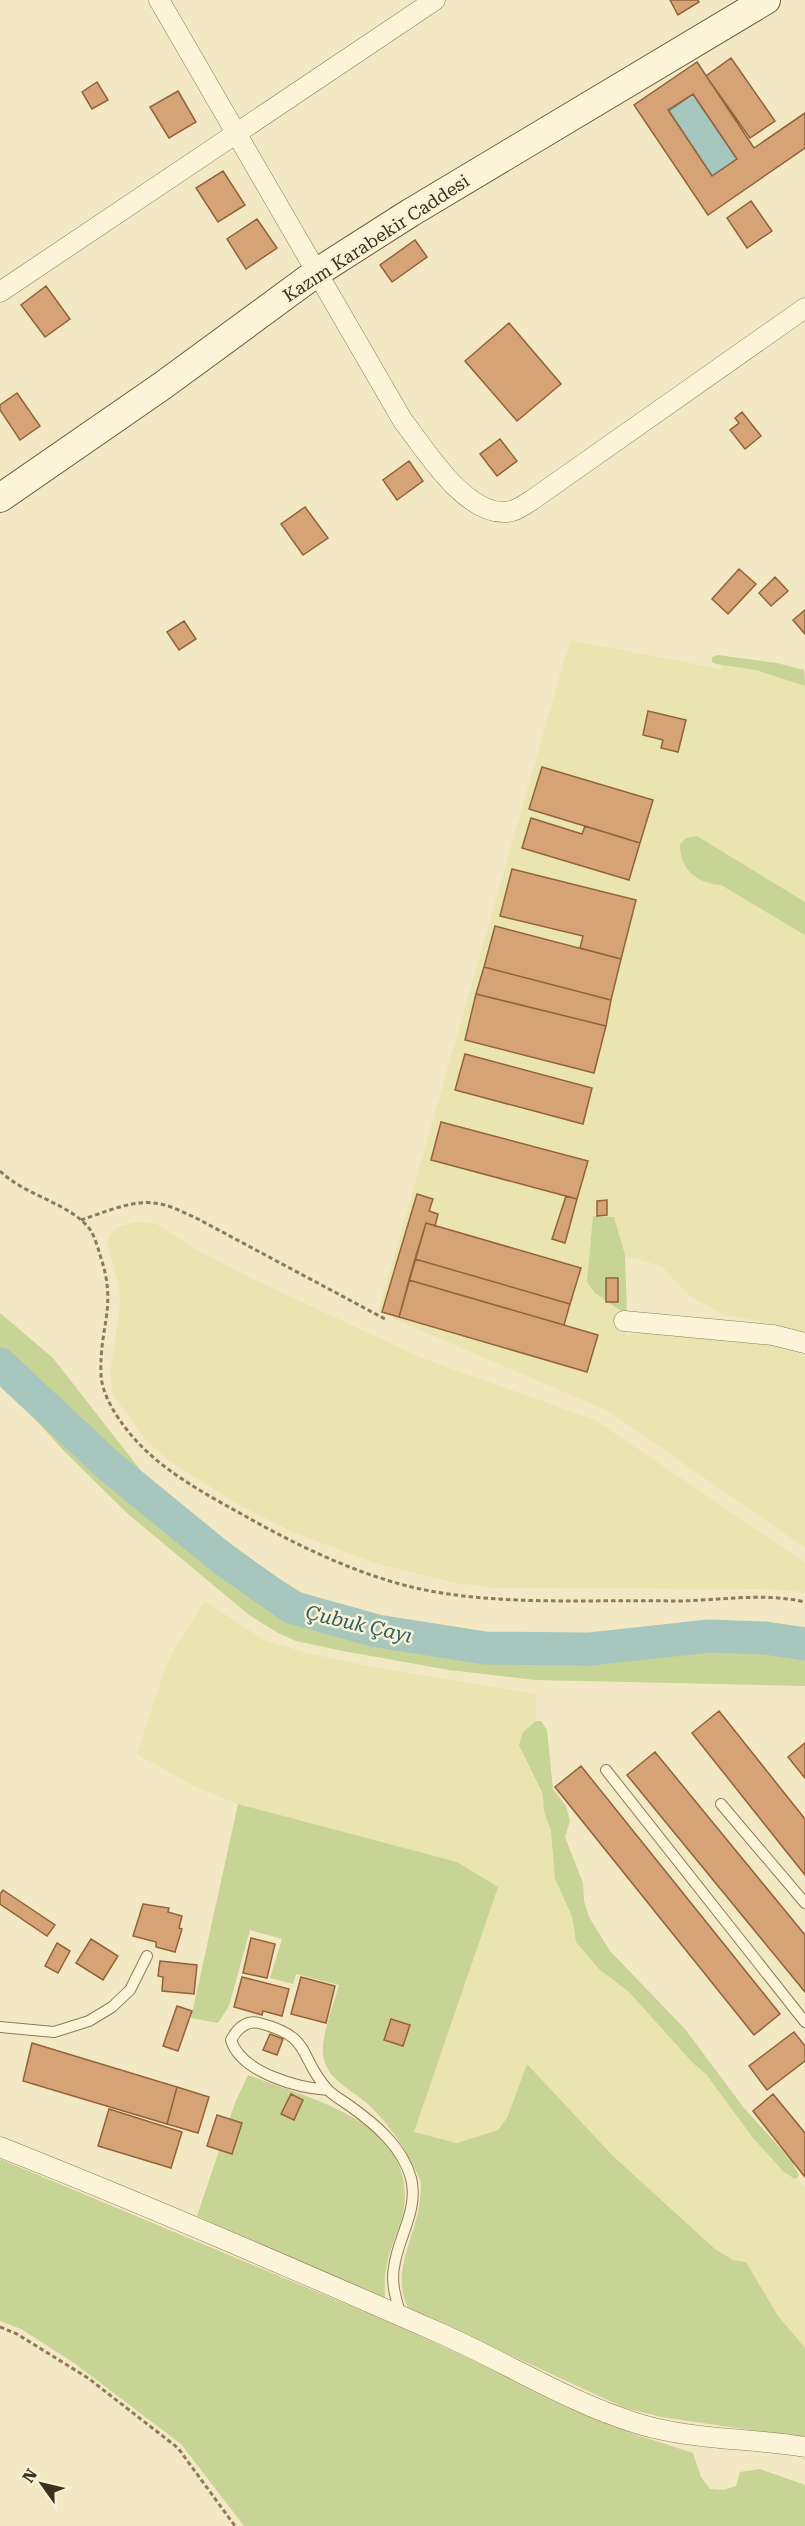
<svg xmlns="http://www.w3.org/2000/svg" width="805" height="2526" font-family="'Roboto Serif',serif">
<style>
.farmland{fill:#eae4b0}
.green{fill:#c8d396}
.water{fill:#a6c6be;stroke:#6c958e;stroke-width:1.5}
.lines{fill:none;stroke-linecap:round;stroke-linejoin:round}
.river{stroke:#a6c6be;stroke-width:33}
.building{fill:#d5a376;stroke:#92633b;stroke-width:1.5;fill-rule:evenodd}
.lane-casing{stroke:#907958;stroke-width:12}
.street-casing{stroke:#907958;stroke-width:21}
.secondary-casing{stroke:#725a3b;stroke-width:30}
.path{stroke:#907958;stroke-width:3;stroke-dasharray:4.5 3;stroke-linecap:butt}
.lane{stroke:#fcf4d9;stroke-width:10}
.street{stroke:#fcf4d9;stroke-width:20}
.secondary{stroke:#fcf4d9;stroke-width:28}
.labels{text-anchor:middle;dominant-baseline:central;stroke-width:5;stroke-linejoin:round;paint-order:stroke}
.street-label{font-size:18px;fill:#3f301d;stroke:#f9f1d5}
.water-label{font-size:20px;font-style:italic;fill:#2b6060;stroke:#f9f1d5}
</style>
<rect width="100%" height="100%" fill="#f3e8c4"/>
<path class="farmland" d="M570,640l151,29 2,-9 82,18v656l-16,-6 -66,-14 -33,-18 -29,-30 -36,-10 1,81 14,-5 132,12 33,11v193l-197,-137 -230,-99z
M136,1222l19,1 40,26 58,30 169,79 173,62 210,142v30l-44,-3 -265,-1 -41,-5 -77,-19 -83,-31 -55,-27 -72,-46 -22,-20 -33,-45 -3,-21 10,-69 -1,-19 -12,-44 4,-9 9,-7z
M205,1601l59,39 43,13 76,16 153,25v47l46,208 87,74 136,164v161l-27,-32 -32,-54 -13,-2 -18,-11 -102,-93 -86,-92 -20,54 -9,12 -41,13 -43,-11 -61,-297 -115,-31 -45,-18 -56,-32 28,-86 11,-22z"/>
<path class="green" d="M718,655l59,8 27,7 1,16 -49,-16 -40,-6 -4,-2v-5z
M697,836l108,66v33l-84,-50c-25,-2 -41,-16 -41,-41l6,-6z
M593,1216l21,1 11,38 2,60 -32,-22 -8,-11z
M0,1313l53,45 89,114 39,35 92,68 28,17 37,16 34,13 57,10 48,4 91,3 185,-12 52,5v55l-270,-6 -86,-10 -106,-19 -47,-10 -18,-8 -29,-18 -121,-101 -66,-65 -52,-58 -10,-11z
M536,1721h5l6,9 6,59 13,17 4,15 -5,16 18,46 1,18 5,16 21,34 75,78 59,79 48,53 7,15 -4,3 -11,-7 -31,-34 -47,-64 -14,-12 -63,-70 -30,-23 -23,-27 -4,-26 -17,-37 -4,-48 -7,-20 -1,-17 -24,-49 4,-13z
M238,1804l219,58 41,25 -84,245 43,11 41,-13 9,-12 20,-54 86,92 102,93 18,11 13,2 32,54 27,32v90l-144,-21 -36,-9 -217,-100c-18,-38 9,-72 12,-110 1,-6 2,-13 0,-18 -10,-25 -29,-53 -48,-72 -17,-18 -48,-27 -49,-56 -1,-18 11,-49 16,-67l-43,-11 -3,10 -23,-6 12,-39 -32,-9 -21,76 -11,17 -27,-5z
M248,2075c62,24 167,46 156,132 -3,21 -15,41 -18,62 -2,10 -1,21 -1,32l-188,-85 38,-113z
M0,2159l396,166 235,108 62,20 8,24 9,12 14,1 12,-4 4,-14 20,-3 45,16v41h-561l-63,-82 -107,-81 -53,-34 -21,-8z"/>
<path class="water" d="M693,94l44,65 -25,17 -43,-65z"/>
<g class="lines">
<path class="river" d="M0,1364l108,101 115,94 68,48 86,24 108,17 105,1 119,-13 56,2 40,6"/>
</g>
<path class="building" d="M670,0h28l1,2 -21,13z
M731,58l44,63 -25,17 -44,-62z
M697,62l57,86 51,-35v35l-97,67 -74,-110zM693,94l44,65 -25,17 -44,-66z
M97,82l11,18 -16,9 -10,-17z
M178,91l18,31 -27,16 -19,-31z
M223,171l22,34 -27,17 -22,-34z
M751,201l21,30 -25,17 -20,-30z
M257,219l20,29 -31,21 -19,-30z
M415,240l12,17 -35,25 -12,-17z
M46,286l24,33 -25,18 -24,-32z
M509,323l52,61 -44,37 -52,-60z
M17,393l23,33 -20,14 -20,-30v-5z
M742,412l19,24 -16,13 -15,-19 9,-7 -4,-5z
M500,439l17,22 -20,15 -17,-22z
M409,461l14,20 -26,19 -14,-20z
M305,507l23,31 -25,17 -22,-31z
M739,569l17,15 -28,30 -16,-15z
M775,577l13,14 -17,15 -12,-13z
M805,610v24l-12,-14z
M184,621l12,18 -17,11 -12,-18z
M648,711l38,9 -8,32 -17,-4 2,-8 -20,-5z
M542,767l111,33 -13,43 -111,-34z
M531,818l51,16 3,-8 55,17 -11,37 -107,-32z
M512,869l124,31 -15,59 -41,-11 3,-12 -83,-20z
M495,926l126,33 -10,41 -127,-33z
M484,967l127,33 -5,26 -130,-32z
M476,994l130,32 -12,47 -129,-33z
M465,1054l127,34 -9,36 -128,-34z
M441,1122l147,39 -11,38 -146,-39z
M417,1194l16,5 -4,12 9,3 -3,12 -9,-3 -27,94 -17,-5z
M566,1196l11,3 -12,44 -13,-4z
M607,1200v15l-10,1v-15z
M426,1223l155,45 -11,36 -155,-45z
M415,1259l155,45 -6,21 -155,-45z
M606,1278h12v24h-12z
M409,1280l189,55 -11,37 -188,-55z
M719,1711l86,108v56l-113,-142z
M805,1743v35l-17,-21z
M655,1752l150,183v57l-178,-217z
M581,1766l199,248 -26,21 -199,-248z
M3,1890l52,35 -8,11 -47,-32v-10z
M143,1904l26,4 -1,4 14,4 -3,12 3,1 -7,23 -19,-5v-5l-23,-6z
M251,1938l24,6 -8,34 -24,-5z
M91,1939l27,17 -15,24 -27,-17z
M57,1943l13,8 -12,22 -13,-7z
M160,1961l37,4 -3,29 -32,-3 1,-14 -5,-1z
M242,1977l47,12 -7,27 -19,-5 -1,4 -28,-8z
M301,1977l34,9 -9,37 -35,-9z
M177,2006l15,5 -14,40 -15,-5z
M391,2019l19,6 -7,21 -19,-6z
M794,2032l11,14v15l-38,29 -18,-24z
M270,2034l13,5 -6,16 -14,-5z
M32,2043l145,44 -10,37 -144,-43z
M177,2087l32,10 -11,36 -31,-9z
M291,2094l12,6 -9,20 -13,-6z
M773,2094l32,39v44l-52,-66z
M109,2109l73,23 -11,36 -73,-22z
M217,2115l25,8 -10,31 -25,-8z"/>
<g class="lines">
<defs>
<path id="lane" d="M606,1770l199,252
M721,1804l84,99
M0,2027l54,5 35,-11 23,-14 18,-17 17,-34
M328,2090c-29,-2 -87,-17 -97,-50 6,-11 15,-20 28,-17 55,14 38,33 69,67 6,6 15,11 22,16 25,18 52,40 61,72 8,32 -13,59 -17,89 -3,17 2,32 7,49"/>
<path id="street" d="M159,0l244,421c22,28 60,91 100,91 11,1 21,-7 29,-12l273,-192
M0,292l435,-292
M624,1321l149,14 32,8
M0,2147c149,59 296,123 442,187 65,29 128,69 197,90 53,16 112,14 166,23"/>
<path id="secondary" d="M0,498l162,-112 154,-113 94,-60 356,-213"/>
</defs>
<use href="#lane" class="lane-casing"/>
<use href="#street" class="street-casing"/>
<use href="#secondary" class="secondary-casing"/>
<path class="path" d="M0,1171c25,25 73,33 91,60 4,7 7,17 9,24 18,52 -1,71 1,119 0,17 13,39 23,52 30,41 78,66 121,90 46,26 97,51 148,66 87,26 191,17 281,19 43,0 89,-9 131,1
M81,1220c22,-7 50,-20 73,-17 15,1 30,10 44,16l187,100
M0,2327l17,7 71,44 90,70 57,78"/>
<use href="#lane" class="lane"/>
<use href="#street" class="street"/>
<use href="#secondary" class="secondary"/>
</g>
<g class="labels">
<g class="street-label">
<text transform="translate(376 238) rotate(-33)">Kazım Karabekir Caddesi</text>
</g>
<g class="water-label">
<text transform="translate(359 1624) rotate(13)">Çubuk Çayı</text>
</g>
</g>
<g transform="translate(42 2484) rotate(304)" stroke="#f9f1d5" stroke-width="4.5" paint-order="stroke">
<path d="M0-4.5L10 22L0 15L-10 22Z" fill="#3f301d"/>
<text y="-9" font-size="16" font-weight="bold" text-anchor="middle" fill="#3f301d">N</text>
</g>
</svg>
